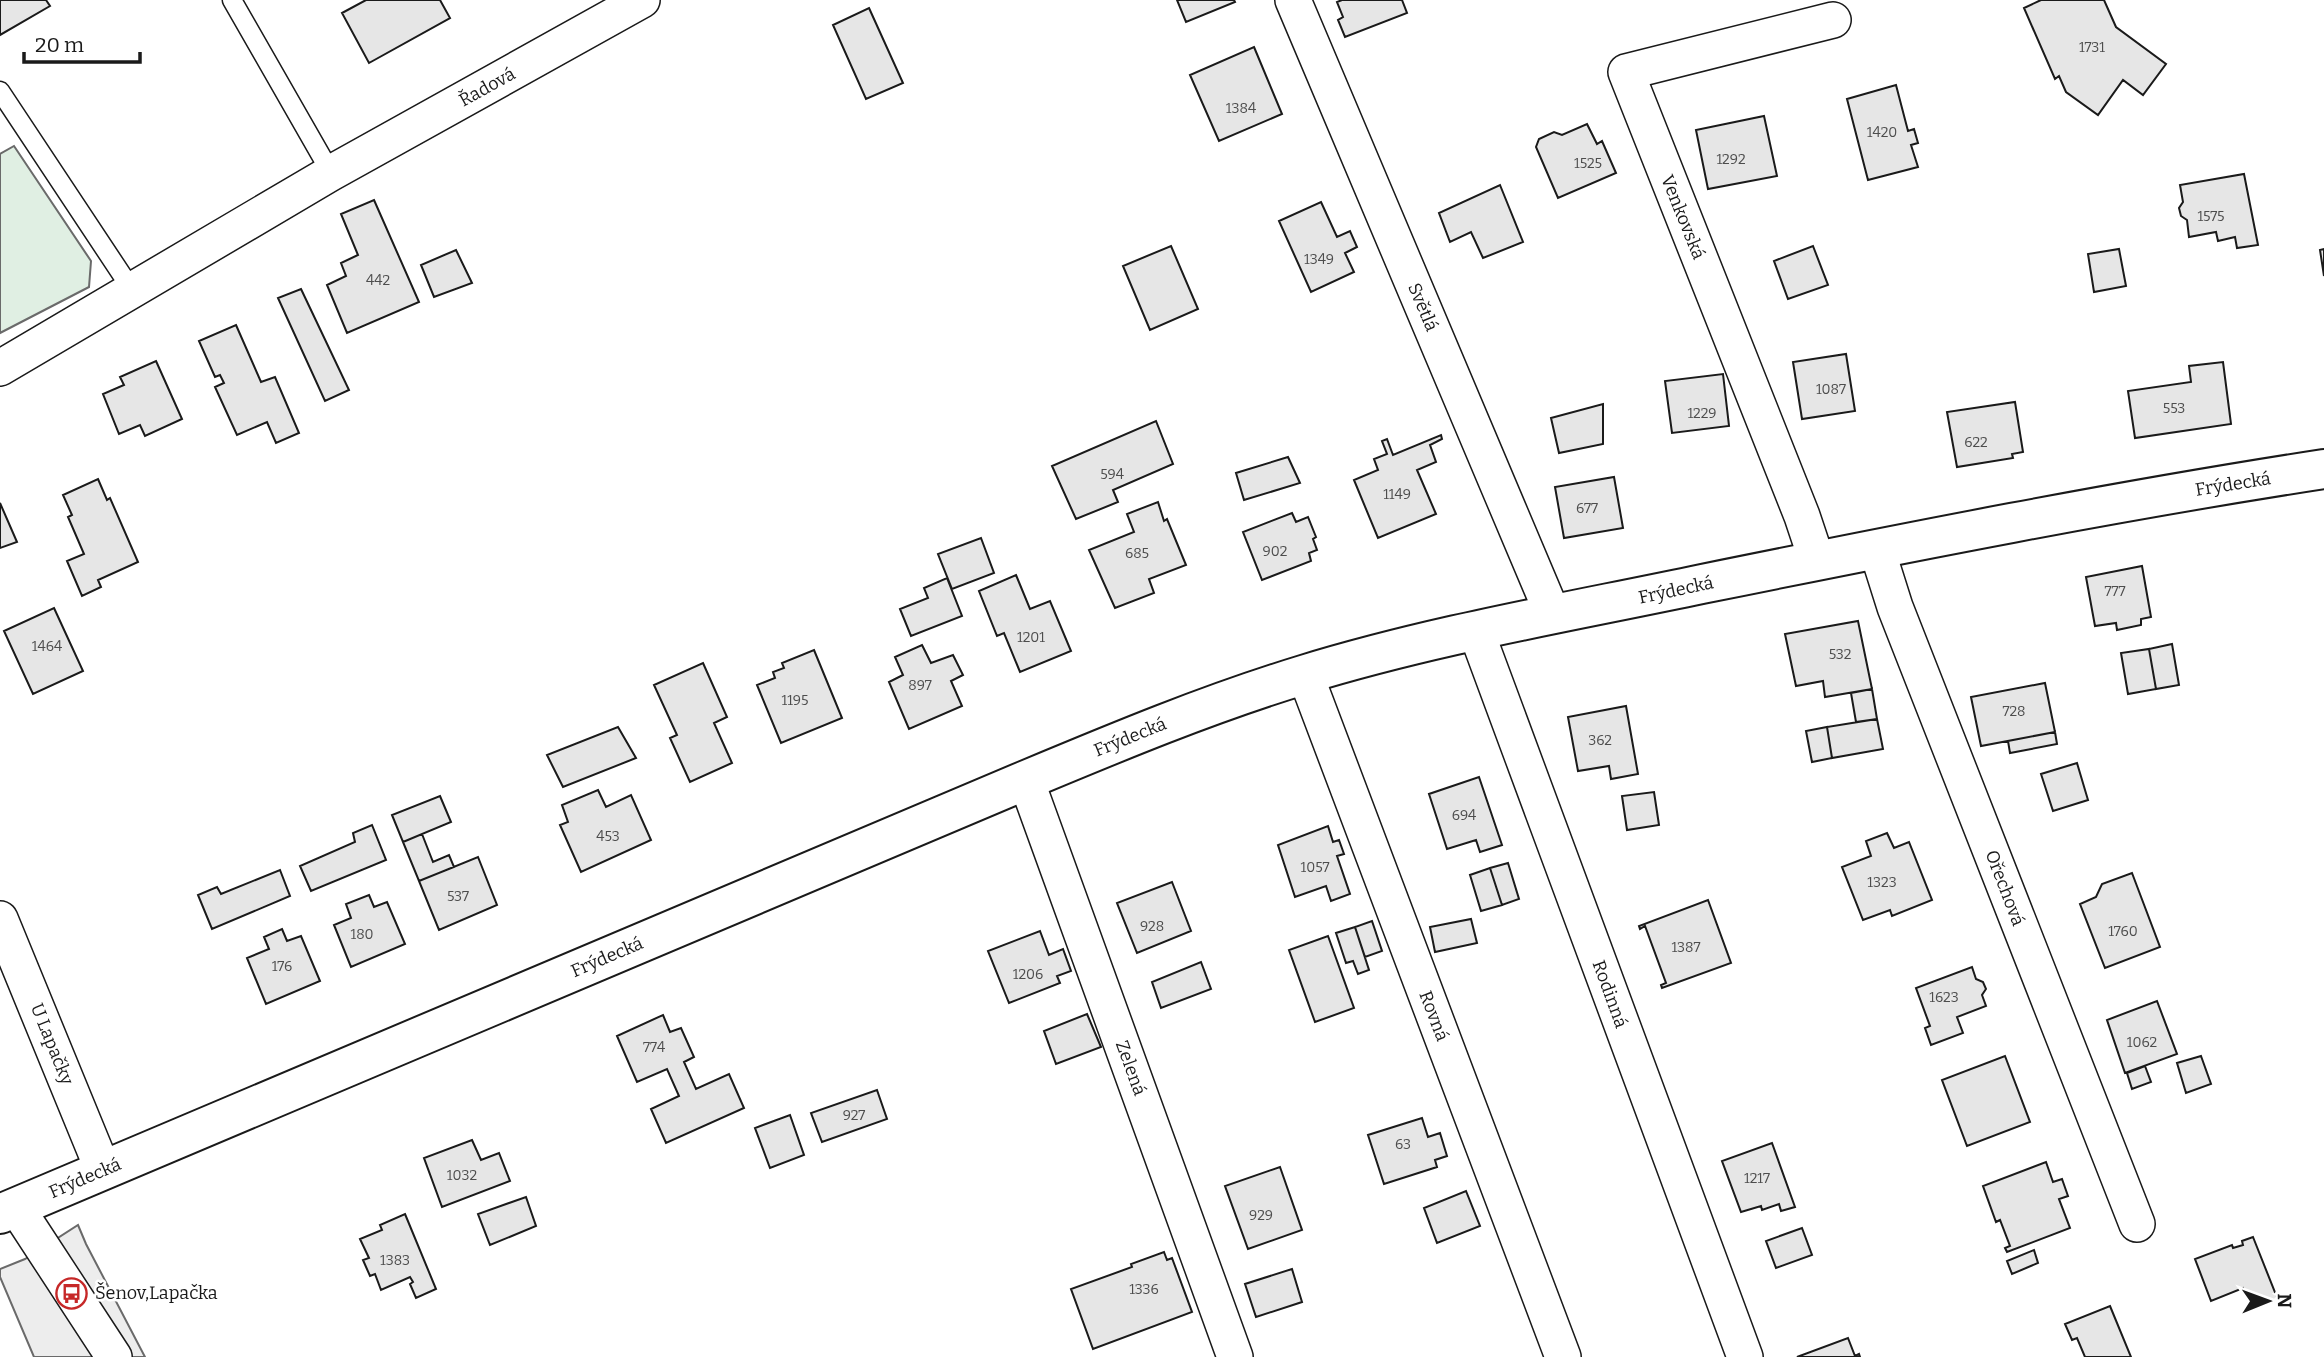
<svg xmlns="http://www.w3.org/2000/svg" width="2324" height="1357" font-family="Bitter,serif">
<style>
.green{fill:#e0efe3;stroke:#6a6a6a;stroke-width:2}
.parking{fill:#ededed;stroke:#6a6a6a;stroke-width:2}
.building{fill:#e6e6e6;stroke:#1a1a1a;stroke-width:2}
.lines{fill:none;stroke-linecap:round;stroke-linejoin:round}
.service-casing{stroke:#1a1a1a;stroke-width:21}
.minor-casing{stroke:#1a1a1a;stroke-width:38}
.secondary-casing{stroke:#1a1a1a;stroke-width:42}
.service{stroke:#fff;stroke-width:18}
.minor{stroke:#fff;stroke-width:35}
.secondary{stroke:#fff;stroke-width:38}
.labels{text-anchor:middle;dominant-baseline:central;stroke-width:5;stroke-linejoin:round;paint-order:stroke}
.number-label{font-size:14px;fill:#4d4d4d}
.street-label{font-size:18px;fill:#1a1a1a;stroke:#fff}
.poi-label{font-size:18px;fill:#1a1a1a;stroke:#fff;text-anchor:start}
</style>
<rect width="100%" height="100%" fill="#fff"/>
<path class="green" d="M14,146l77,115 -2,26 -89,46v-179z"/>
<path class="parking" d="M78,1225l8,19 59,113h-111l-34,-80v-8l25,-10z"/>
<path class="building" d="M0,0h46l4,6 -50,29z
M366,0h74l10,18 -81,45 -27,-50z
M1177,0h57l1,2 -49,20z
M1342,0h60l5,13 -62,24 -7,-17 5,-3 -6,-15z
M2041,0h63l12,27 50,37 -23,31 -20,-15 -25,35 -32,-23 -7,-16 -4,3 -31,-71z
M869,8l34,75 -37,16 -33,-74z
M1254,47l28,67 -63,27 -29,-66z
M1896,85l12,46 6,-2 4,14 -7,2 7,22 -50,13 -21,-81z
M1764,116l13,60 -69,13 -12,-59z
M1587,124l10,20 5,-3 14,32 -58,25 -22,-51 3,-8 15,-7 8,3z
M2244,174l14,71 -21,3 -2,-11 -17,4 -2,-9 -27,5 -2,-17 -6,-4 -2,-8 4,-6 -3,-17z
M1500,185l23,57 -40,16 -12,-26 -21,10 -11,-29z
M374,200l45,102 -72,31 -20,-48 19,-9 -5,-13 17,-8 -17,-41z
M1321,202l16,35 13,-6 7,16 -12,6 9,19 -43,20 -32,-71z
M1171,246l27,63 -48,21 -27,-64z
M1813,246l15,39 -40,14 -14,-38z
M2119,249l7,37 -32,6 -6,-38z
M2324,249v27l-4,-26z
M456,250l16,33 -38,14 -13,-32z
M301,289l48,101 -24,11 -47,-103z
M236,325l25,57 14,-5 24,56 -23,10 -9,-21 -30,13 -22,-48 9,-4 -4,-8 -5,2 -16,-36z
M1846,354l9,57 -53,8 -9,-57z
M156,361l26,58 -37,17 -5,-11 -21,9 -16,-40 21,-9 -4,-8z
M2223,362l8,62 -96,14 -7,-47 63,-9 -2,-16z
M1723,374l6,52 -57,7 -7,-52z
M2015,402l8,50 -11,2 1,4 -56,9 -10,-55z
M1603,404v40l-44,9 -8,-35z
M1156,421l17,43 -60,26 5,12 -42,17 -24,-53z
M1441,435l1,4 -12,6 6,17 -19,8 19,44 -58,24 -24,-58 24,-10 -4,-11 13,-5 -5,-13 5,-2 6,16z
M1288,457l12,26 -56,17 -8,-27z
M1614,477l9,51 -59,10 -9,-51z
M98,479l9,21 3,-2 28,64 -40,18 3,7 -19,9 -15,-35 17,-7 -16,-37 4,-2 -9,-20z
M1158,502l6,19 3,-2 19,46 -37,14 5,14 -39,15 -26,-58 45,-18 -7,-18z
M0,503l17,39 -17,6z
M1292,513l4,9 12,-5 8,20 -3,2 4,11 -8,3 2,8 -49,19 -19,-48z
M981,538l13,35 -42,16 -14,-35z
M2142,566l9,51 -10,2v6l-24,5 -1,-7 -21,3 -9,-49z
M1016,575l14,34 20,-8 21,50 -51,21 -16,-39 -7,3 -18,-45z
M947,578l15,38 -51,20 -11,-27 28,-11 -4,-10z
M54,608l29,63 -50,23 -29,-63z
M1858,621l14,68 -47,8 -2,-16 -27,5 -11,-52z
M2172,644l7,41 -23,4 -7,-40z
M922,645l9,18 22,-8 10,20 -12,6 11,25 -53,23 -20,-47 14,-7 -8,-18z
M2149,649l7,40 -28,5 -7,-41z
M814,650l28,68 -61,25 -24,-58 18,-7 -2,-6 11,-4 -2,-5z
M703,663l24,54 -13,6 18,40 -42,19 -20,-44 7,-3 -23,-50z
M2045,683l10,49 -74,14 -10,-49z
M1872,689l5,30 -21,3 -5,-29z
M1626,706l12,68 -27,5 -2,-13 -31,5 -10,-54z
M1877,719l6,30 -51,9 -5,-31z
M618,727l18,31 -73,29 -16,-32z
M1827,727l5,31 -20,4 -6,-31z
M2055,732l2,12 -47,9 -2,-12z
M2077,763l11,37 -35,11 -12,-37z
M1479,777l23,68 -22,7 -4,-12 -29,9 -18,-55z
M598,790l8,17 25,-12 20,45 -70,32 -21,-47 8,-3 -6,-17z
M1654,792l5,33 -32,5 -5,-34z
M440,796l11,26 -48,20 -11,-27z
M372,825l14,35 -75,31 -11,-25 55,-24 -2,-9z
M1328,826l5,16 6,-2 5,14 -7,2 13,38 -19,7 -5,-15 -31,11 -17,-52z
M1887,833l7,15 15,-6 23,58 -40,16 -2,-6 -27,10 -21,-53 29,-11 -5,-15z
M422,834l11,28 16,-7 5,12 -35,14 -16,-39z
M478,857l19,48 -58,25 -20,-49z
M1508,863l11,36 -17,6 -12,-37z
M1490,868l12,37 -21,6 -11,-36z
M280,870l10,26 -78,33 -14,-34 19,-8 4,7z
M2132,873l28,74 -55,21 -25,-64 16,-7 6,-13z
M1172,882l19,49 -54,22 -20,-50z
M369,895l5,12 13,-5 18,42 -54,23 -17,-42 17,-7 -5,-14z
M1708,900l23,63 -69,25 -1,-3 5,-2 -21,-57 -5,3 -1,-3z
M1471,919l6,24 -42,9 -5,-25z
M1372,921l10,30 -17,6 -10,-30z
M1355,927l14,43 -11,4 -5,-13 -7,2 -10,-30z
M282,929l5,12 14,-5 19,45 -54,23 -19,-46 22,-9 -5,-12z
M1040,931l9,24 14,-6 8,22 -14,5 3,7 -51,20 -21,-52z
M1328,936l26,72 -39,14 -26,-72z
M1201,962l10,27 -50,19 -9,-26z
M1972,967l4,12 7,3 3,7 -4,6 4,11 -29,11 6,16 -32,12 -6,-17 5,-2 -14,-38z
M2157,1001l20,53 -52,19 -18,-53z
M1087,1014l14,33 -45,17 -12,-33z
M663,1015l7,17 11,-4 13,29 -10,5 12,27 33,-15 15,34 -78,35 -15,-34 28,-13 -12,-27 -30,13 -20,-46z
M2005,1056l25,66 -63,24 -25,-66z
M2201,1056l10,28 -25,9 -9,-30z
M2145,1066l6,16 -19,7 -5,-16z
M877,1090l10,29 -65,23 -11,-29z
M790,1115l14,40 -34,13 -15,-40z
M1422,1118l6,19 12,-4 7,23 -12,4 2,7 -53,17 -16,-49z
M472,1140l9,20 18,-7 11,28 -68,26 -18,-49z
M1772,1143l23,64 -14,4 -2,-7 -17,6 -1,-4 -20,6 -19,-51z
M2046,1162l7,20 9,-3 6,17 -9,3 11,29 -63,24 -2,-4 5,-2 -10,-26 -4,2 -13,-36z
M1280,1167l22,63 -54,19 -23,-63z
M1466,1191l14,35 -43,17 -13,-35z
M526,1197l10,29 -46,19 -12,-31z
M405,1214l31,75 -20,9 -6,-14 3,-2 -3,-5 -29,13 -6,-16 -5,2 -7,-16 6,-2 -9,-19 22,-9 -2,-5z
M1802,1228l10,27 -36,13 -10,-27z
M2253,1237l25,63 -26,10 -9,-22 -32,13 -16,-42 37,-14 1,3 10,-3 -1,-4z
M2034,1250l4,13 -26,11 -5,-13z
M1164,1252l3,8 5,-2 20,54 -99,37 -22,-60 61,-22 -1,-3z
M1292,1269l10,33 -46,15 -11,-33z
M2110,1306l21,51h-46l-8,-19 -5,2 -7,-16z
M1848,1338l7,18 4,-2 1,3h-63z"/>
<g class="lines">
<defs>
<path id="service" d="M232,0l99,173
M0,91l132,199"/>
<path id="minor" d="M1293,0l260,615
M0,368l331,-195 311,-173
M1877,550l18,57 242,617
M1817,561l-15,-45 -176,-444 207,-52
M1476,631l269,726
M1305,674l258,683
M1026,780l209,577
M0,919l103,251
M16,1207l98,150"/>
<path id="secondary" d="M0,1214l1026,-434c91,-38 182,-76 277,-105 130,-40 266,-63 399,-91 207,-42 414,-83 622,-115"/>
</defs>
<use href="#service" class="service-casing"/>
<use href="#minor" class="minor-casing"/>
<use href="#secondary" class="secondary-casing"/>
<use href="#service" class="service"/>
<use href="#minor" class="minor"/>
<use href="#secondary" class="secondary"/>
</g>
<defs>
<symbol id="bus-ring" viewBox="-11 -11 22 22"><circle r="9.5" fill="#fff" stroke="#c62828" stroke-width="1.5"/><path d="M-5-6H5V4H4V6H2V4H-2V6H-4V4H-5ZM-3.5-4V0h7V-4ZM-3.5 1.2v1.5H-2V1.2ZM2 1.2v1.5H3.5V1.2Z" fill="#c62828"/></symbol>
</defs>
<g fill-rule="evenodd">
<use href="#bus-ring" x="54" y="1276" width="35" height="35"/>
</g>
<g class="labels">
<g class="number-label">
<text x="2092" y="47">1731</text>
<text x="1241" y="108">1384</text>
<text x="1882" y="132">1420</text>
<text x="1731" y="159">1292</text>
<text x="1588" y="163">1525</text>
<text x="2211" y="216">1575</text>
<text x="1319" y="259">1349</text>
<text x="378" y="280">442</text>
<text x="1831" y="389">1087</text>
<text x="2174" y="408">553</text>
<text x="1702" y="413">1229</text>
<text x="1976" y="442">622</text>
<text x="1112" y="474">594</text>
<text x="1397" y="494">1149</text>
<text x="1587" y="508">677</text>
<text x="1275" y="551">902</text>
<text x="1137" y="553">685</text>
<text x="2115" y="591">777</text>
<text x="1031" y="637">1201</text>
<text x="47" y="646">1464</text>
<text x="1840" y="654">532</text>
<text x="920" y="685">897</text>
<text x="795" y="700">1195</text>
<text x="2014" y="711">728</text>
<text x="1600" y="740">362</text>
<text x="1464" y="815">694</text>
<text x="608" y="836">453</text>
<text x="1315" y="867">1057</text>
<text x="1882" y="882">1323</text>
<text x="458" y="896">537</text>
<text x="1152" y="926">928</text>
<text x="2123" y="931">1760</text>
<text x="362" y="934">180</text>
<text x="1686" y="947">1387</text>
<text x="282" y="966">176</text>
<text x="1028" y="974">1206</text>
<text x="1944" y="997">1623</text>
<text x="2142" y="1042">1062</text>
<text x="654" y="1047">774</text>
<text x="854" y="1115">927</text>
<text x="1403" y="1144">63</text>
<text x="462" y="1175">1032</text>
<text x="1757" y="1178">1217</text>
<text x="1261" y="1215">929</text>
<text x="395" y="1260">1383</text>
<text x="1144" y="1289">1336</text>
</g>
<g class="street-label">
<text transform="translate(487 87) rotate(-29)">Řadová</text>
<text transform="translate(1683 217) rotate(68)">Venkovská</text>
<text transform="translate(1423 307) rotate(67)">Světlá</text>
<text transform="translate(2233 484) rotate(-9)">Frýdecká</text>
<text transform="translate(1676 590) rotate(-12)">Frýdecká</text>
<text transform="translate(1130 737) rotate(-22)">Frýdecká</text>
<text transform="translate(2005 888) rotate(69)">Ořechová</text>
<text transform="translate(607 957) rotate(-23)">Frýdecká</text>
<text transform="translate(1610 994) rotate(70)">Rodinná</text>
<text transform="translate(1434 1016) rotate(69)">Rovná</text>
<text transform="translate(52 1044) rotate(68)">U Lapačky</text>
<text transform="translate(1131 1068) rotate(70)">Zelená</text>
<text transform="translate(85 1178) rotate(-23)">Frýdecká</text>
</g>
<g class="poi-label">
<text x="95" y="1293">Šenov,Lapačka</text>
</g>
</g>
<g transform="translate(2268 1301) rotate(89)" stroke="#ffffff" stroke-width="5" paint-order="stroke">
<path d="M0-5L12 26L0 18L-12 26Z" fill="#1a1a1a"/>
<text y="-10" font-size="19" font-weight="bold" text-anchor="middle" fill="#1a1a1a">N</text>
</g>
<path d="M24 52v10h116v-10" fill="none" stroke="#1a1a1a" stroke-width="3.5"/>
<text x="35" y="52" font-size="21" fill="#1a1a1a" stroke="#ffffff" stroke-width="5" paint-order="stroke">20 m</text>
</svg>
